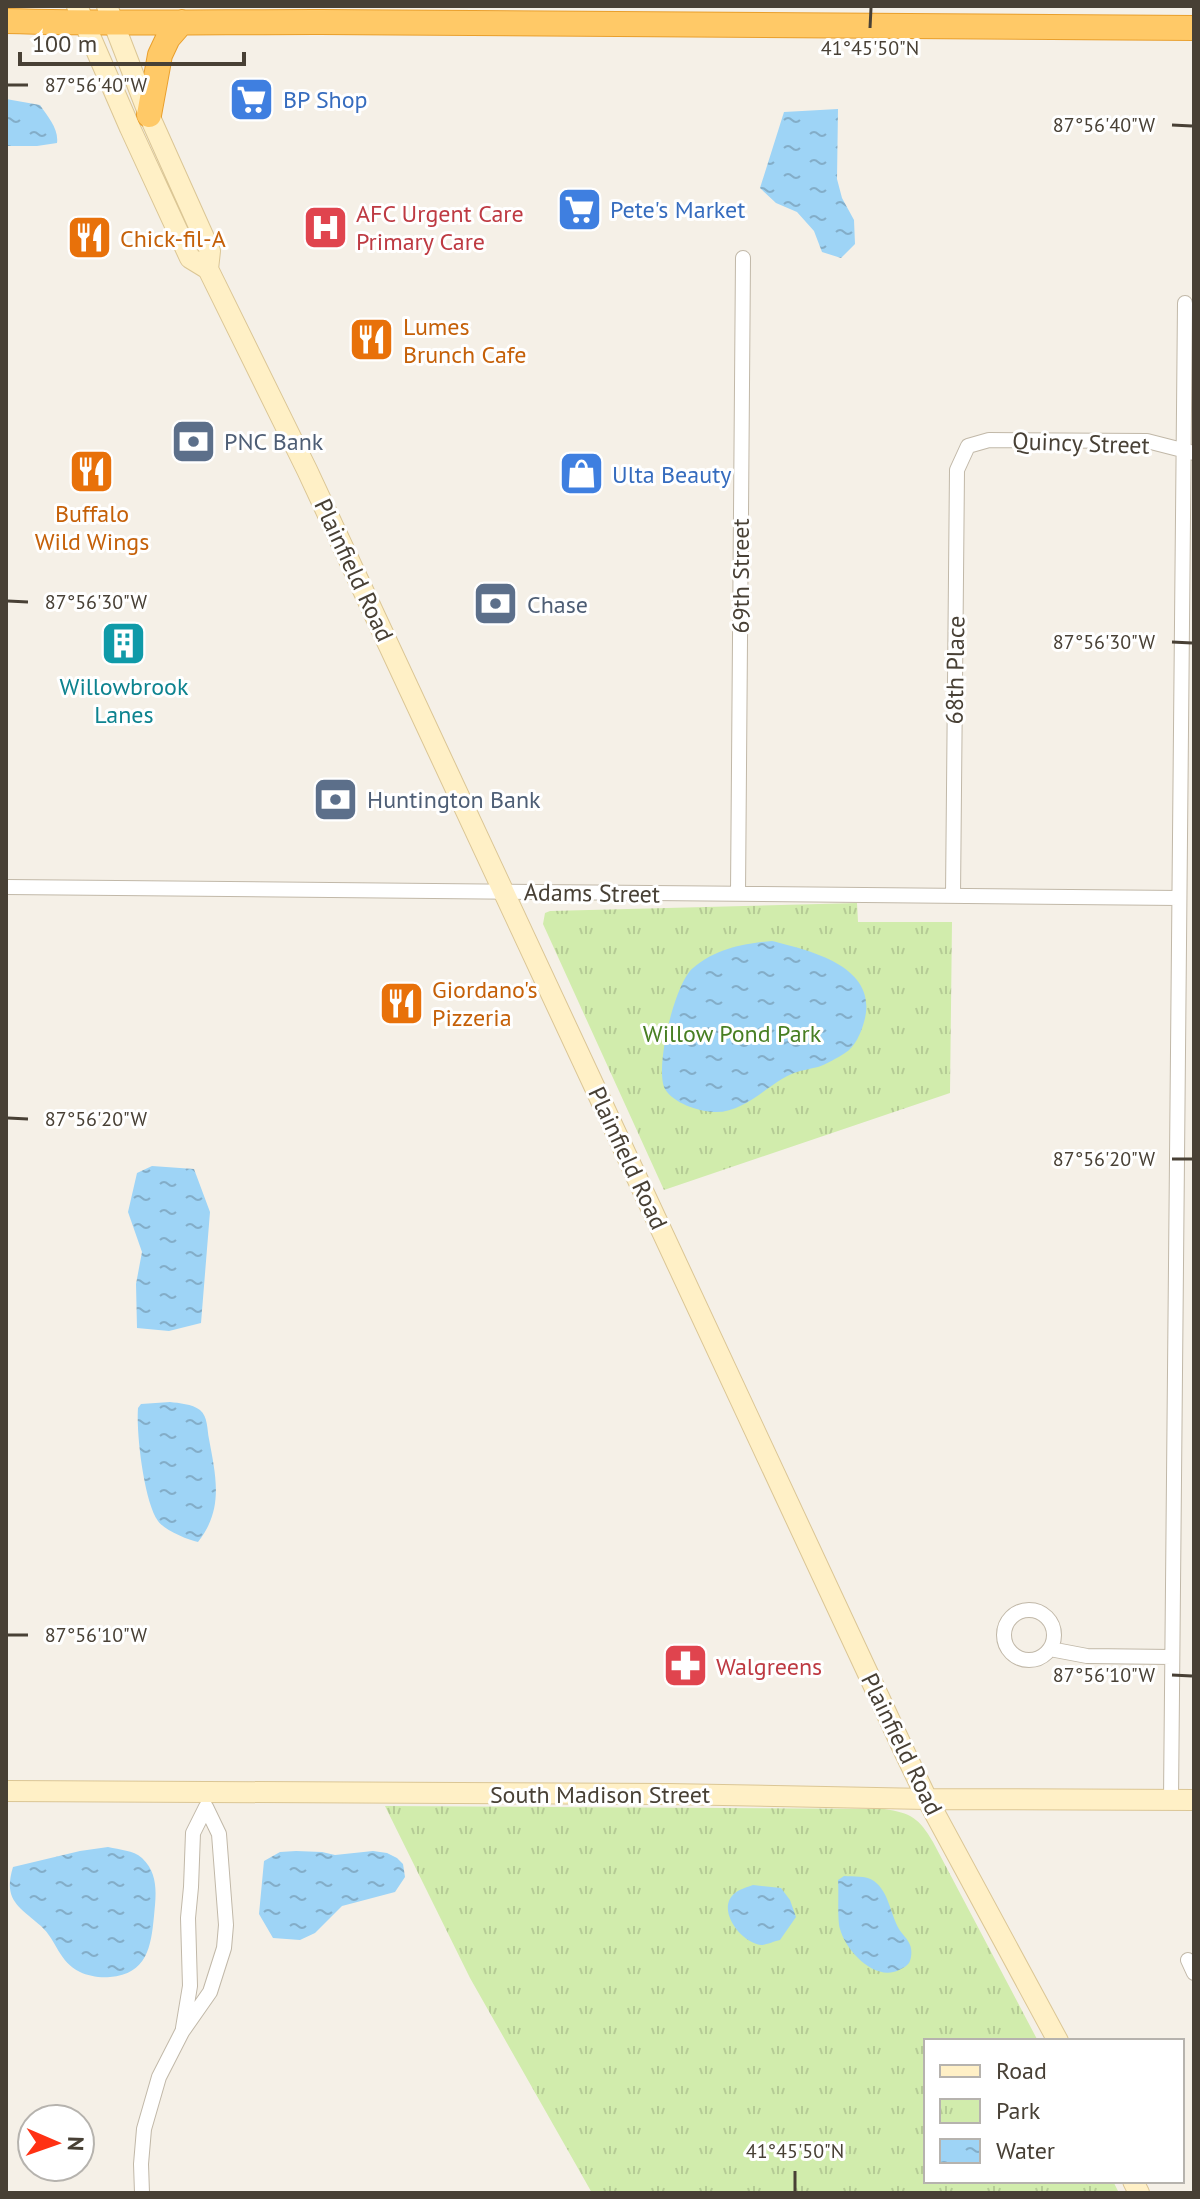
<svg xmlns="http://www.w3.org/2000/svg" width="1200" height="2199" font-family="'PT Sans',sans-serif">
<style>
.park{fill:url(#park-tufts)}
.water{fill:url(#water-ripples)}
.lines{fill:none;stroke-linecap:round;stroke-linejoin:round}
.street-casing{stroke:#c1b8a8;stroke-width:16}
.secondary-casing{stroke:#dbc695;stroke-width:22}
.highway-casing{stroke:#e99f2c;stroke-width:26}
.street{stroke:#fff;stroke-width:14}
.secondary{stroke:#fff0c6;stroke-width:20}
.highway{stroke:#ffc967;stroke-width:24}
.ticks{fill:none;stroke:#484035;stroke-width:3}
.labels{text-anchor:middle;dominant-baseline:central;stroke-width:6;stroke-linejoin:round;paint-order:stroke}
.shop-label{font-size:24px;fill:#366cbe;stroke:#fff;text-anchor:start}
.health-label{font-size:24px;fill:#be3a42;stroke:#fff;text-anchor:start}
.food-label{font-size:24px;fill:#c56008;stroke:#fff;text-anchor:start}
.service-label{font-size:24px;fill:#4e5e75;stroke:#fff;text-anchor:start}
.street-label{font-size:24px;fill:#484035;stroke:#fff}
.culture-label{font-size:24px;fill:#0d838f;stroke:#fff}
.park-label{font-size:24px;fill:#487f23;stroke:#fff}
.ticks-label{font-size:20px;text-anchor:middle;fill:#484035;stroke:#fff;stroke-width:6;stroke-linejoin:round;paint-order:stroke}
</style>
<defs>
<pattern id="park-tufts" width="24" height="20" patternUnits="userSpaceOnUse" patternTransform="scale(2)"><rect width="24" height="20" fill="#d1ecac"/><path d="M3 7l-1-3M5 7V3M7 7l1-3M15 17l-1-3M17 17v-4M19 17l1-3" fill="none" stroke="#b5cb95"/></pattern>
<pattern id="water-ripples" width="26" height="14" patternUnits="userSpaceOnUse" patternTransform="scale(2)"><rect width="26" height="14" fill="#9ed4f6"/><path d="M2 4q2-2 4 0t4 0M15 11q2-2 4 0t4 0" fill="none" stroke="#83adc8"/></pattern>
</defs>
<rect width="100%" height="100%" fill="#f5f0e7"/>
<path class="park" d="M857,903l1,19h94l-2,171 -286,97 -121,-266 2,-11 5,-2z
M385,1806l499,3c27,4 35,9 49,33l105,199h-112v140h187l6,12h-527l-122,-215z"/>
<path class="water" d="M6,99l34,6c8,12 19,24 17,38l-20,3h-31z
M838,109l-1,70 5,19 12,22 1,24 -14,14 -19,-6 -8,-21 -17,-19 -21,-9 -16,-15 24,-76z
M772,941c40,10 108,26 92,81 -3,11 -9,25 -19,31 -8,5 -18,11 -27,14 -8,2 -16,3 -24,6 -26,10 -49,41 -81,39 -15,-1 -40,-9 -48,-23 -11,-20 10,-107 28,-121 24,-20 50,-24 79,-27z
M152,1166l42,3 16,43 -9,111 -32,8 -32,-3 -1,-44 6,-32 -14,-40 9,-39z
M170,1402c9,1 22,2 30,8 8,7 7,19 9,29 7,38 15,70 -11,103 -10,-2 -34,-12 -40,-21 -14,-20 -22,-88 -20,-113l3,-4z
M108,1847c12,3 25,3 34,11 17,16 14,37 12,58 -3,31 -7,58 -44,61 -10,1 -22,-1 -30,-5 -21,-10 -23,-31 -39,-46 -23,-20 -38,-26 -28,-59l67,-16z
M296,1851l26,1 13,3 38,-4 14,2 10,5 6,6 2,13 -10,15 -53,14 -27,27 -15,7 -27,-2 -14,-24 5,-53 16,-9z
M844,1876c10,1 21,-1 30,5 15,11 16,32 25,48 3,5 9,10 11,16 2,4 2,13 -1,18 -2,3 -6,5 -10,7 -24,12 -53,-19 -59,-41 -3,-9 -1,-37 -2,-49z
M753,1885l28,3 9,12 6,17 -16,23c-5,1 -14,5 -19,5 -20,-2 -46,-36 -26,-52 5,-4 13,-6 18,-8z"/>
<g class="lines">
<defs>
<path id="street" d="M6,887l1173,11
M738,894l5,-636
M953,896l4,-426 11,-24 21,-6 158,1 47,12
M1004 1635a25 25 0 1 1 50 0a25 25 0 1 1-50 0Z
M1050,1649l37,7 85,1
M1171,1800l14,-1497
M1188,1960l6,13
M183,2028l7,-42 -2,-68 3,-31 2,-54 13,-26
M142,2193l-1,-29 3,-35 15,-52 23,-45 28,-40 14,-44 2,-23 -7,-91 -13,-27"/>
<path id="secondary" d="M77,6l53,122 60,130 18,11 99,201 598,1283 22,46 131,242
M107,6l42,109 61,136 -2,18
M6,1791l662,3 259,5 267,1
M1133,2181l6,12"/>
<path id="highway" d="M6,21c103,3 205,1 308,1 293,2 586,3 880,6
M149,115l11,-60 8,-17 14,-16"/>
</defs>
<use href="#street" class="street-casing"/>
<use href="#secondary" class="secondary-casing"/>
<use href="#highway" class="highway-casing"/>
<use href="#street" class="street"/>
<use href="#secondary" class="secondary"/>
<use href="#highway" class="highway"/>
</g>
<path class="ticks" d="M870,28l1,-20M8,85h20M1172,125l20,1M8,601l20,1M1172,642l20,1M8,1118l20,1M1172,1159h20M8,1635h20M1172,1675l20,1M795,2191v-20"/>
<defs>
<symbol id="supermarket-square" viewBox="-11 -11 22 22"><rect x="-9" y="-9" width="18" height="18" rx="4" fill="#3f7fe0" stroke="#fff"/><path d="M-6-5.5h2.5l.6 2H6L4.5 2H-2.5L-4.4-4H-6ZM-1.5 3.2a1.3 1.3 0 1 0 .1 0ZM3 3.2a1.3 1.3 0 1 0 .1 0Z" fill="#fff"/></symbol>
<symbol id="hospital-square" viewBox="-11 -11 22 22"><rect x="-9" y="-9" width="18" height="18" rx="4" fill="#e0444e" stroke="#fff"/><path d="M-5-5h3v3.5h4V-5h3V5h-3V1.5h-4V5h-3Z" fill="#fff"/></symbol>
<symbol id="restaurant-square" viewBox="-11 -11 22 22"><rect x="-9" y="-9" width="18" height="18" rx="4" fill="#e8710a" stroke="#fff"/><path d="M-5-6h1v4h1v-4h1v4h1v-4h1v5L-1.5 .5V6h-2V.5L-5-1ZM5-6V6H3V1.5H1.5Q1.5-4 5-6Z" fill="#fff"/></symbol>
<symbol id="bank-square" viewBox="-11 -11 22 22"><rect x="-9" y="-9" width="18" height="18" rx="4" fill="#5c6f8a" stroke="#fff"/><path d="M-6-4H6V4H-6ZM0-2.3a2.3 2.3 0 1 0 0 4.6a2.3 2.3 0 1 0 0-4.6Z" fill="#fff"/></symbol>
<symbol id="shop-square" viewBox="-11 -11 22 22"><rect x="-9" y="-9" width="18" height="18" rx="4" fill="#3f7fe0" stroke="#fff"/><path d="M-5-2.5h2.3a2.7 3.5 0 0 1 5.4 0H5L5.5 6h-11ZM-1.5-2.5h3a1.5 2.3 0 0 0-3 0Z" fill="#fff"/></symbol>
<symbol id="building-square" viewBox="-11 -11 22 22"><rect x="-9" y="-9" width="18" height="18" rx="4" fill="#0f9aa8" stroke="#fff"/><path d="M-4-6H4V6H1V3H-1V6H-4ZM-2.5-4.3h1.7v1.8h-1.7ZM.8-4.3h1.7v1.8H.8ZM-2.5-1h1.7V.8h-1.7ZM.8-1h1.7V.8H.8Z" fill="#fff"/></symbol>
<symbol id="pharmacy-square" viewBox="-11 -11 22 22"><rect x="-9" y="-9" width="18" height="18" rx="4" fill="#e0444e" stroke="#fff"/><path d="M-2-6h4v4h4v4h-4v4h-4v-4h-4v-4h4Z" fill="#fff"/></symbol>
</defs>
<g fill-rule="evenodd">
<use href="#supermarket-square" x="226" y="74" width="51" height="51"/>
<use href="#supermarket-square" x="554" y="184" width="51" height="51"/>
<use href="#hospital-square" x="300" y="202" width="51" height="51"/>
<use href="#restaurant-square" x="64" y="212" width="51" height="51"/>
<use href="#restaurant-square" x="346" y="314" width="51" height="51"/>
<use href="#bank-square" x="168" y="416" width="51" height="51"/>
<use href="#restaurant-square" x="66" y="446" width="51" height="51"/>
<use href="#shop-square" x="556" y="448" width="51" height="51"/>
<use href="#bank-square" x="470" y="578" width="51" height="51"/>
<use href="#building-square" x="98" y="618" width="51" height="51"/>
<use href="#bank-square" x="310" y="774" width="51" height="51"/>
<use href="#restaurant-square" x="376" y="978" width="51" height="51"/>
<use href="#pharmacy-square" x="660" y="1640" width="51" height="51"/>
</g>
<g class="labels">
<g class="shop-label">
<text x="283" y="99">BP Shop</text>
<text x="610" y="209">Pete's Market</text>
<text x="612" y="474">Ulta Beauty</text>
</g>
<g class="health-label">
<text x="356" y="213">AFC Urgent Care<tspan x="356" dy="28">Primary Care</tspan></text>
<text x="716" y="1666">Walgreens</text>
</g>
<g class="food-label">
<text x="120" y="238">Chick-fil-A</text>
<text x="403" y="326">Lumes<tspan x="403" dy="28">Brunch Cafe</tspan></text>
<text x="92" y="513" text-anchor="middle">Buffalo<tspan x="92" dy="28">Wild Wings</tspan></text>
<text x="432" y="989">Giordano's<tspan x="432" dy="28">Pizzeria</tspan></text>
</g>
<g class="service-label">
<text x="224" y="441">PNC Bank</text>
<text x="527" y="604">Chase</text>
<text x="367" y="799">Huntington Bank</text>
</g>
<g class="street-label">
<text transform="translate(1081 443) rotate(2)">Quincy Street</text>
<text transform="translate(354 570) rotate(65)">Plainfield Road</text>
<text transform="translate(740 576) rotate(-90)">69th Street</text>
<text transform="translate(955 670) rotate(-89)">68th Place</text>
<text transform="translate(592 893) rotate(1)">Adams Street</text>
<text transform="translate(628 1158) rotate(65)">Plainfield Road</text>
<text transform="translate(902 1744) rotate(64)">Plainfield Road</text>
<text x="600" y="1794">South Madison Street</text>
</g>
<g class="culture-label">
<text x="124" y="686">Willowbrook<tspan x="124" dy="28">Lanes</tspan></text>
</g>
<g class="park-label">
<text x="732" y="1033">Willow Pond Park</text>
</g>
</g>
<g class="ticks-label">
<text x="870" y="55">41°45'50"N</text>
<text x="96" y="92">87°56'40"W</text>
<text x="1104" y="132">87°56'40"W</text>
<text x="96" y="609">87°56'30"W</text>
<text x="1104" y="649">87°56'30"W</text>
<text x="96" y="1126">87°56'20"W</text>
<text x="1104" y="1166">87°56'20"W</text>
<text x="96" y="1642">87°56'10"W</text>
<text x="1104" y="1682">87°56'10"W</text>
<text x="795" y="2158">41°45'50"N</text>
</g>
<rect width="1200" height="2199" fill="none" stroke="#484035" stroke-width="16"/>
<rect x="924" y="2039" width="260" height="144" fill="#ffffff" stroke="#b6b3ae" stroke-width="2"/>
<rect x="940" y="2065" width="40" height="12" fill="#fff0c6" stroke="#b6b3ae" stroke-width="2"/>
<text x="996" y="2079" font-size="24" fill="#484035">Road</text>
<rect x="940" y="2099" width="40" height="24" fill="url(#park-tufts)" stroke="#b6b3ae" stroke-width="2"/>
<text x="996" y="2119" font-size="24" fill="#484035">Park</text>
<rect x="940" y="2139" width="40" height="24" fill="url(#water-ripples)" stroke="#b6b3ae" stroke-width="2"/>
<text x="996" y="2159" font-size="24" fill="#484035">Water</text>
<g transform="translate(56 2143) rotate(92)"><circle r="38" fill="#ffffff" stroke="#b6b3ae" stroke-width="2"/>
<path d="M0-6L14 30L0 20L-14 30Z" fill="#ff3113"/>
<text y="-12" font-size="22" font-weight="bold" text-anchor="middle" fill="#484035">N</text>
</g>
<path d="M20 52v12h224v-12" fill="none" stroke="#484035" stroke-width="4"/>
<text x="32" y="52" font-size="24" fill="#484035" stroke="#ffffff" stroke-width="6" paint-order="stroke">100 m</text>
</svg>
